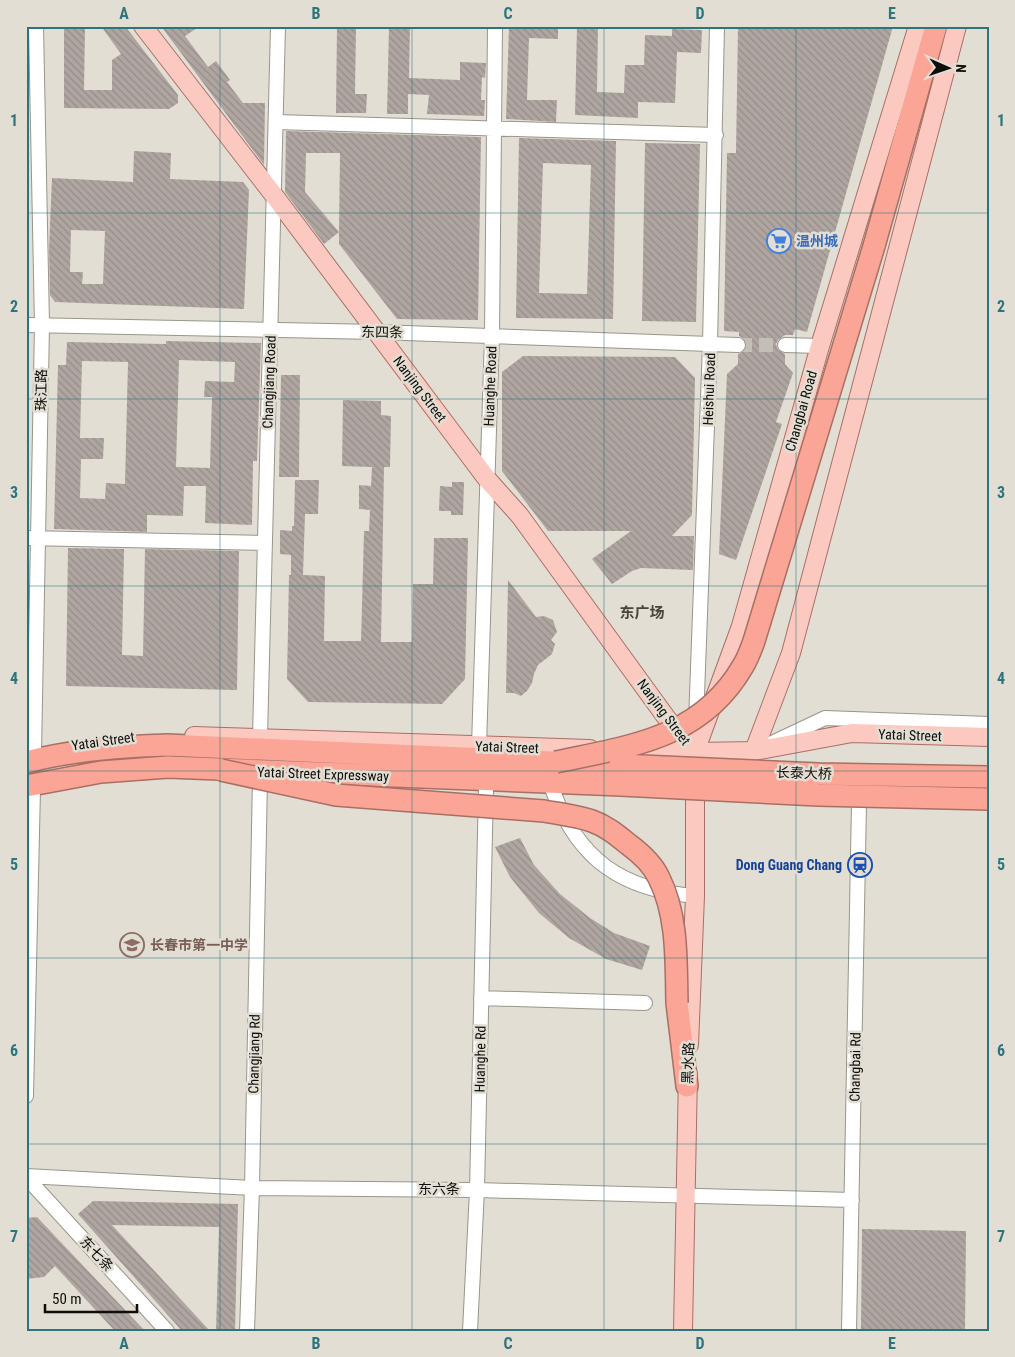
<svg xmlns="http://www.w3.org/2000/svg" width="1015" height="1357" font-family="'Roboto Condensed','Noto Sans SC',sans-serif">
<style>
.building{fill:url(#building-back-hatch);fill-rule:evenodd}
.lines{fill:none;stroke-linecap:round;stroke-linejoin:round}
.minor-tunnel{stroke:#c3bfb6;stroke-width:14;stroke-dasharray:14 7;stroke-linecap:butt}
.minor-casing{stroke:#99958c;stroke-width:16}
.major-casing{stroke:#a77065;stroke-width:20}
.highway-casing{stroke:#a77065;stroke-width:24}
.minor{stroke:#fff;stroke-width:14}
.major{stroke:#fcc9c0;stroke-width:18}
.highway{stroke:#faa596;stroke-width:21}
.highway-bridge-casing{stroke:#a77065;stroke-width:24;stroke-linecap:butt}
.highway-bridge{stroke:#faa596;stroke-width:21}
.grid{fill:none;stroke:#2c757d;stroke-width:1;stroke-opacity:0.55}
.labels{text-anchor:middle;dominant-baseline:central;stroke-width:5;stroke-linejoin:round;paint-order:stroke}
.shop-label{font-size:14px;font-weight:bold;fill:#366cbe;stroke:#e3ded4;text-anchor:start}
.street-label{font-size:14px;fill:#0e0d0a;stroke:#e3ded4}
.transit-label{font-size:14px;font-weight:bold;fill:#164399;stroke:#e3ded4;text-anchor:end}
.education-label{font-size:14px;font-weight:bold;fill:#785e54;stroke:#e3ded4;text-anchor:start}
.neighbourhood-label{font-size:15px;font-weight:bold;fill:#49453d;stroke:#e3ded4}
.neatline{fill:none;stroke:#2c757d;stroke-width:2}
.grid-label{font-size:16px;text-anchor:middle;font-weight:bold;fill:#2c757d}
</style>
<defs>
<pattern id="building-back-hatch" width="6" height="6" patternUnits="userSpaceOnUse" patternTransform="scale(1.25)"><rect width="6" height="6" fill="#afa5a1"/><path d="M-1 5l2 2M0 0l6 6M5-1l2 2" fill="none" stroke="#958d89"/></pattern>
</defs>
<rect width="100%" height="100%" fill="#e3ded4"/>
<path class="building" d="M64,26h21l-1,64h28v-30l9,-6 -20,-28h24l53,69v8l-9,6 -105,-1z
M161,26h39l-15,10 23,31 8,-6 14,19 -3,2 16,21h22l-1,62z
M337,26h19l-1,68h12l-1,19h-30z
M389,26h21l-1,52 51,2v-18l26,1 -1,15 -3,-1 -1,23h4l-1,16 -57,-2 2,-19 -21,-1v20h-21z
M509,26h49v13l-29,-1 -2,62h30l-1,22 -50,-3z
M577,26h21l-1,66 27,1 1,-28h19l1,-30 27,1v-7l30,1 -1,23 -24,-1 -2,51 -37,-1v16l-63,-3z
M738,26h155l-86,306 -12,-3 -2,6h-8l-7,5 -2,4 2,6 7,4v10l8,9 -17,49 6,2 -46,136 -17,-6 8,-180 11,-10v-10l7,-4 2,-5 -4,-7 -4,-2v-4l-15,-1 3,-178h9z
M286,131l195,6 -3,183 -81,-1 -58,-75v-12l-15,12 -39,-52zM306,153h34l-1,79 -34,-40z
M519,138l97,3 -3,178 -97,-1zM543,163l48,2 -4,129 -48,-1z
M645,143l55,1 -4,178 -54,-1z
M134,151l37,2 -1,26 73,3 6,8 -5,119 -189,-7 -5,-7 -1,-46 3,-71 81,4zM71,230l34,1 -2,53h-21l1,-12h-13z
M166,341l95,2 -4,118h-4l-1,64 -47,-2 1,-37h-22l-1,30 -36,-1v17l-93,-3 4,-164h8l1,-23 99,2zM179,360l56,2 -1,20 -29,-1 -1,16h8l-2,71 -34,-1zM82,361l46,1 -3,122 -19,-1 -1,16 -25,-1 1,-39h22l1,-21h-24z
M523,356l152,1 20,21 -3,137 -20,21h22l-1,34 -52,-2 -9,3 -20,13 -20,-25 39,-28h-83l-46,-60v-99z
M281,375h19l-1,102h-20z
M343,400l38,1v14l10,1 -1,51h-6l-3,175h31l1,-58h20l1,-46h34l-3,141 -23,25 -134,-2 -21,-23 2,-104h2v-20l-11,-1v-24l12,1v-5h2l1,-46h24l-1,34h-13l-2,61 22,1 -1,65h37l3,-110h5l1,-21 -11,-1v-24l12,1 1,-19 -30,-1z
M452,482h12l-1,33h-12v-4h-12l1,-25 12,1z
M68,548l56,1 -2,106 21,1 2,-107 94,2 -2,139 -171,-4z
M508,580l28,37 8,-1 9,4 4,12 -6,8 4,4 -3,10 -14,11 -4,9 -2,9 -5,8 -6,5 -7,-3h-8z
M520,838l14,27 26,29 30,24 24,15 36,13 -8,24 -36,-11 -37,-21 -30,-25 -29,-36 -15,-30z
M93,1201l145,3 -3,127h-19l3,-104 -107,-2 98,106h-28l-104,-117z
M37,1217l108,114h-30l-60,-65 -11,11 -18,2v-61z
M862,1229l104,2 -1,100h-104z"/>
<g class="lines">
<path class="minor-tunnel" d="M738,345h47"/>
<defs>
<path id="minor" d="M276,122l440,13
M26,325l352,7 360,13
M785,345l35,1
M26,538l238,5
M696,722l14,-378 7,-318
M260,737l18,-711
M770,744l55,-26 164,6
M479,746l13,-411 3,-309
M34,753l8,-428 -6,-299
M553,791c25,69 70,99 142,105
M481,998l164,5
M26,1096l7,-307
M26,1176l226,12 225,2 375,10
M26,1177l141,154
M247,1331l5,-143 8,-410
M470,1331l7,-141 9,-402
M849,1331l10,-528"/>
<path id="major" d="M143,26l130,168 214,285 33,37 148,204 27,32
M194,736l396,13
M626,750l69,2 59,-1 98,-18 137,4
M754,751l37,-98 166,-627
M689,1045l6,-149v-144l46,-126 79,-280 98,-320
M683,1331l5,-257"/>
<path id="highway" d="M874,246l62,-220
M26,762c47,-12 94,-16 142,-17l452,20
M26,786l75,-14 67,-5 453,18
M677,1003l10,83"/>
</defs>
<use href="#minor" class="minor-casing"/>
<use href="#major" class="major-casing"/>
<use href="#highway" class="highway-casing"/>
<use href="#minor" class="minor"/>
<use href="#major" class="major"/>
<use href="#highway" class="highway"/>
<defs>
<path id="highway-bridge" d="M556,762c74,-16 145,-23 187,-96 5,-8 8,-17 11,-25l120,-395
M620,765l199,9 170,3
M221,770l115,25 208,16c16,3 33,5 48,10 14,5 25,14 36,23 11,8 25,21 31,34 19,38 17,83 18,125
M621,785l197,10 171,4"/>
</defs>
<use href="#highway-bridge" class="highway-bridge-casing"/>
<use href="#highway-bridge" class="highway-bridge"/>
</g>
<path class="grid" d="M220,26v1305M412,26v1305M604,26v1305M796,26v1305M26,213h963M26,399h963M26,586h963M26,771h963M26,958h963M26,1144h963"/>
<defs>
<symbol id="supermarket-ring" viewBox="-11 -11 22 22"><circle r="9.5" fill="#e3ded4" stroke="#3f7fe0" stroke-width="1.5"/><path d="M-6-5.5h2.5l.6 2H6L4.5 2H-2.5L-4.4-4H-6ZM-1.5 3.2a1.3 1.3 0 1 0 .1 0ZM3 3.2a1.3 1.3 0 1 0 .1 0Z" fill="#3f7fe0"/></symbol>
<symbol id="station-ring" viewBox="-11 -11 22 22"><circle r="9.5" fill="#e3ded4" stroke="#1a4fb4" stroke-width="1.5"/><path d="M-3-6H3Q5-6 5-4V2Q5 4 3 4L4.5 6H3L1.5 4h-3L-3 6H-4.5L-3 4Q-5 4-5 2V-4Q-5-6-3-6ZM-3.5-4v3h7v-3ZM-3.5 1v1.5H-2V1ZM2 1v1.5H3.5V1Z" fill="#1a4fb4"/></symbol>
<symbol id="school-ring" viewBox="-11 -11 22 22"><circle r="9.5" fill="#e3ded4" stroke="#8d6e63" stroke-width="1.5"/><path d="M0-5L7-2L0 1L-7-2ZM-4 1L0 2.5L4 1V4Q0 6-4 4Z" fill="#8d6e63"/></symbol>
</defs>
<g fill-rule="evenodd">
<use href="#supermarket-ring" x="765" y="227" width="28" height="28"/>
<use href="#station-ring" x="846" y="851" width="28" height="28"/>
<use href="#school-ring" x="118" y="931" width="28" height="28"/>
</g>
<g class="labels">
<g class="shop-label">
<text x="796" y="241">温州城</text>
</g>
<g class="street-label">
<text transform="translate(382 332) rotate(1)">东四条</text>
<text transform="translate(269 382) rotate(-88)">Changjiang Road</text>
<text transform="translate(490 386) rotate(-88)">Huanghe Road</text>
<text transform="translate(420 389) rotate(53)">Nanjing Street</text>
<text transform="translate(709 389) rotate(-88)">Heishui Road</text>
<text transform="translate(41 390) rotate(-89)">珠江路</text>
<text transform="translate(801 411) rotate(-74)">Changbai Road</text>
<text transform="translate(664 712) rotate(53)">Nanjing Street</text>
<text transform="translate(910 735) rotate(2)">Yatai Street</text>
<text transform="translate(103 741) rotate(-8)">Yatai Street</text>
<text transform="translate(507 747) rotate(2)">Yatai Street</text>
<text transform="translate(804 773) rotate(2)">长泰大桥</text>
<text transform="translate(323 774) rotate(2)">Yatai Street Expressway</text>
<text transform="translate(254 1054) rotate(-89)">Changjiang Rd</text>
<text transform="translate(480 1059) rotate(-89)">Huanghe Rd</text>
<text transform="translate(688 1063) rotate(-88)">黑水路</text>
<text transform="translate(855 1067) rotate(-89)">Changbai Rd</text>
<text x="439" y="1189">东六条</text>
<text transform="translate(97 1254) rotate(47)">东七条</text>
</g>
<g class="transit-label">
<text x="842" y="865">Dong Guang Chang</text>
</g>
<g class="education-label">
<text x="150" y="945">长春市第一中学</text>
</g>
<g class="neighbourhood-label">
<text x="642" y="613">东广场</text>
</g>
</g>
<rect width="1015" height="1357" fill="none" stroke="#e3ded4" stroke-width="55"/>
<g transform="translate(948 68) rotate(92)" stroke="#e3ded4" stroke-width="4" paint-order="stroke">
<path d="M0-4L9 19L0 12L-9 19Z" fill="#0e0d0a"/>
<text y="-8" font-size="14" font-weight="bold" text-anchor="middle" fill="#0e0d0a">N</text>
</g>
<path d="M45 1304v8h92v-8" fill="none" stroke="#0e0d0a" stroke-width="2.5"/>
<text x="52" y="1304" font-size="15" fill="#0e0d0a" stroke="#e3ded4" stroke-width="4" paint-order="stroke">50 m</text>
<rect x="28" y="28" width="960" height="1302" class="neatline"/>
<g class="grid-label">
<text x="124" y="19">A</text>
<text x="316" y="19">B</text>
<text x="508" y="19">C</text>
<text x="700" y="19">D</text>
<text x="892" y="19">E</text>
<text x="14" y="126">1</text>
<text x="1001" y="126">1</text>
<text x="14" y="312">2</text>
<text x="1001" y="312">2</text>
<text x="14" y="498">3</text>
<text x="1001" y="498">3</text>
<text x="14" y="684">4</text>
<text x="1001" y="684">4</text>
<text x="14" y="870">5</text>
<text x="1001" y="870">5</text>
<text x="14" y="1056">6</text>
<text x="1001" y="1056">6</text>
<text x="14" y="1242">7</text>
<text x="1001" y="1242">7</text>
<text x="124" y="1349">A</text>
<text x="316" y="1349">B</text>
<text x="508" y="1349">C</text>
<text x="700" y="1349">D</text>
<text x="892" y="1349">E</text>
</g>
</svg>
